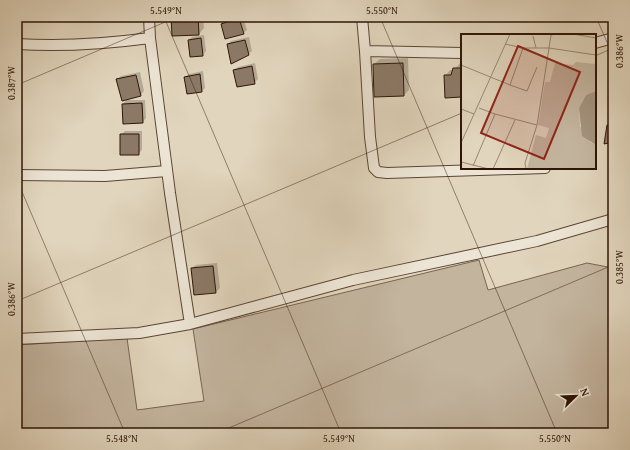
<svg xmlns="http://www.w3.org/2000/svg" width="630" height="450" font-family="'Gentium Book Plus',serif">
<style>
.green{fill:#c3b49e;stroke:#786452}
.shadow{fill:#0003}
.building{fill:#8b7966;stroke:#2e1507}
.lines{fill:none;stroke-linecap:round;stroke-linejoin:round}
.minor-casing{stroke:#5b4534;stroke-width:12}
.minor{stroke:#ece4d4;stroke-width:10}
.ticks{fill:none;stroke:#2e1507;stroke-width:1;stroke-opacity:0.45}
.inset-road{fill:none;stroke:#998874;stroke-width:1}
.view{fill:#8f2418;fill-opacity:0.15;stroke:#8f2418;stroke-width:2}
.inset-edge{fill:none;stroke:#2e1507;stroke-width:2}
.neatline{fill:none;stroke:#2e1507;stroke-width:1.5}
.ticks-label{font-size:10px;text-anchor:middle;fill:#2e1507}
</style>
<rect width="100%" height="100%" fill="#e1d5bd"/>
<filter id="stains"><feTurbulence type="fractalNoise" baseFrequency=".005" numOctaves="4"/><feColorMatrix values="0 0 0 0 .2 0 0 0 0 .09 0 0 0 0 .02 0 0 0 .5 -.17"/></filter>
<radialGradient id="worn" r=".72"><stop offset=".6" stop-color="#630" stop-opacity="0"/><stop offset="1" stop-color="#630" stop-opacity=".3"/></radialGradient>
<path class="green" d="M479,260l9,30 99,-27 26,5v165h-596v-88l110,-7 10,72 67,-9 -11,-72z"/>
<path class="shadow" d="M172,17h31l1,11 -5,6z
M238,17h5l4,13 -4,3 -21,-9 4,-4z
M204,35l2,16 -3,4 -12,1 -2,-16 3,-3z
M249,37l3,14 -4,3 -20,-10 3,-3z
M408,58l1,32 -5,5 -30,-31 6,-5z
M255,63l3,16 -4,4 -20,-13 4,-3z
M460,63h2v33l-17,-20 5,-6h4z
M203,71l2,17 -3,3 -14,2 -3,-16 4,-3z
M140,72l4,19 -3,4 -19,4 -5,-20 4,-3z
M126,100h19l1,18 -3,4 -20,-18z
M125,131h17v19l-4,4 -17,-19z
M217,263l3,25 -4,4 -21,2 -3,-26 4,-3z"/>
<path class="building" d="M171,17h27l1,18 -27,1z
M216,17h18l-17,4z
M239,18l5,16 -19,5 -4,-15z
M201,38l2,18 -13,1 -2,-17z
M245,40l4,15 -18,9 -4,-20z
M403,63l1,33 -30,1 -1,-33z
M252,66l3,18 -18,3 -4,-17z
M453,68h9v29l-17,1 -1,-23h7z
M200,74l2,18 -15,2 -3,-17z
M136,75l5,21 -19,5 -6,-22z
M142,103l1,20 -20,1 -1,-20z
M613,124v18l-9,2 3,-19z
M120,134h19v21h-19z
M213,266l3,27 -22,2 -3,-27z"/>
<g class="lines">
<defs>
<path id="minor" d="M362,17l3,34 97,2
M150,38l20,155 20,131
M595,43l18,-5
M17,44c45,3 88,0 133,-6l-1,-21
M365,51l5,86 4,31 4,4 9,1 158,-5
M17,175l88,1 62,-5
M17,339l122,-6 51,-9 163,-44 184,-39 76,-22"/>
</defs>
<use href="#minor" class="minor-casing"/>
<use href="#minor" class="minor"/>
</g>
<path class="ticks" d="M164,17l177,416M380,17l177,416M596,17l17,39M595,56l18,-8M17,85l160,-68M17,180l108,253M17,301l445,-188M217,433l396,-168"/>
<g transform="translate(461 34)">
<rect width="135" height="135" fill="#e1d5bd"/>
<path d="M115,28l20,2v27l-10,4 -7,13 1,18 10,16 6,3v24h-69l9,-34 10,3 3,-10 -11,-3 7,-43h5l5,-19 18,2z" fill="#c3b49e"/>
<path d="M135,57v54l-14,-9 -3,-28 7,-13z" fill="#a4947f"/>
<path class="inset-road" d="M60,0h30M112,0l23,4M72,2l3,12M44,10l18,4h26l2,-13 5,-1M0,31l49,20 13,-37M49,51l17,6 10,-24M0,75l13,5M34,80l42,11M0,109l49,-109M0,128l28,7M12,132l22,-52 -16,-6M32,135l22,-49M65,135l-1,-6 12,-38 12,-77 47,7"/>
<path class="view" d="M57,12l62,26 -36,87 -63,-26z"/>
<rect width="135" height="135" class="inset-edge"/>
</g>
<rect width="630" height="450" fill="none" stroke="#e1d5bd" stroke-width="44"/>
<g transform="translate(576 396) rotate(67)" stroke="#ece4d4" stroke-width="3" paint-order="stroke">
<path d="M0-3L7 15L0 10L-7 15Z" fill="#2e1507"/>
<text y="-6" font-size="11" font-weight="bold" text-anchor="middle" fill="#2e1507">N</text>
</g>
<rect x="22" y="22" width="586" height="406" class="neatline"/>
<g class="ticks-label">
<text x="166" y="14">5.549°N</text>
<text x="382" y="14">5.550°N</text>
<text transform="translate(619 51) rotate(-90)" y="4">0.386°W</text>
<text transform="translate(11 83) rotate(-90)" y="4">0.387°W</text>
<text transform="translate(619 267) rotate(-90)" y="4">0.385°W</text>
<text transform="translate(11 299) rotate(-90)" y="4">0.386°W</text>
<text x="122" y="442">5.548°N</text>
<text x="339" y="442">5.549°N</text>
<text x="555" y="442">5.550°N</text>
</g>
<rect width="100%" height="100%" filter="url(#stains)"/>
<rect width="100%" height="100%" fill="url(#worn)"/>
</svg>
